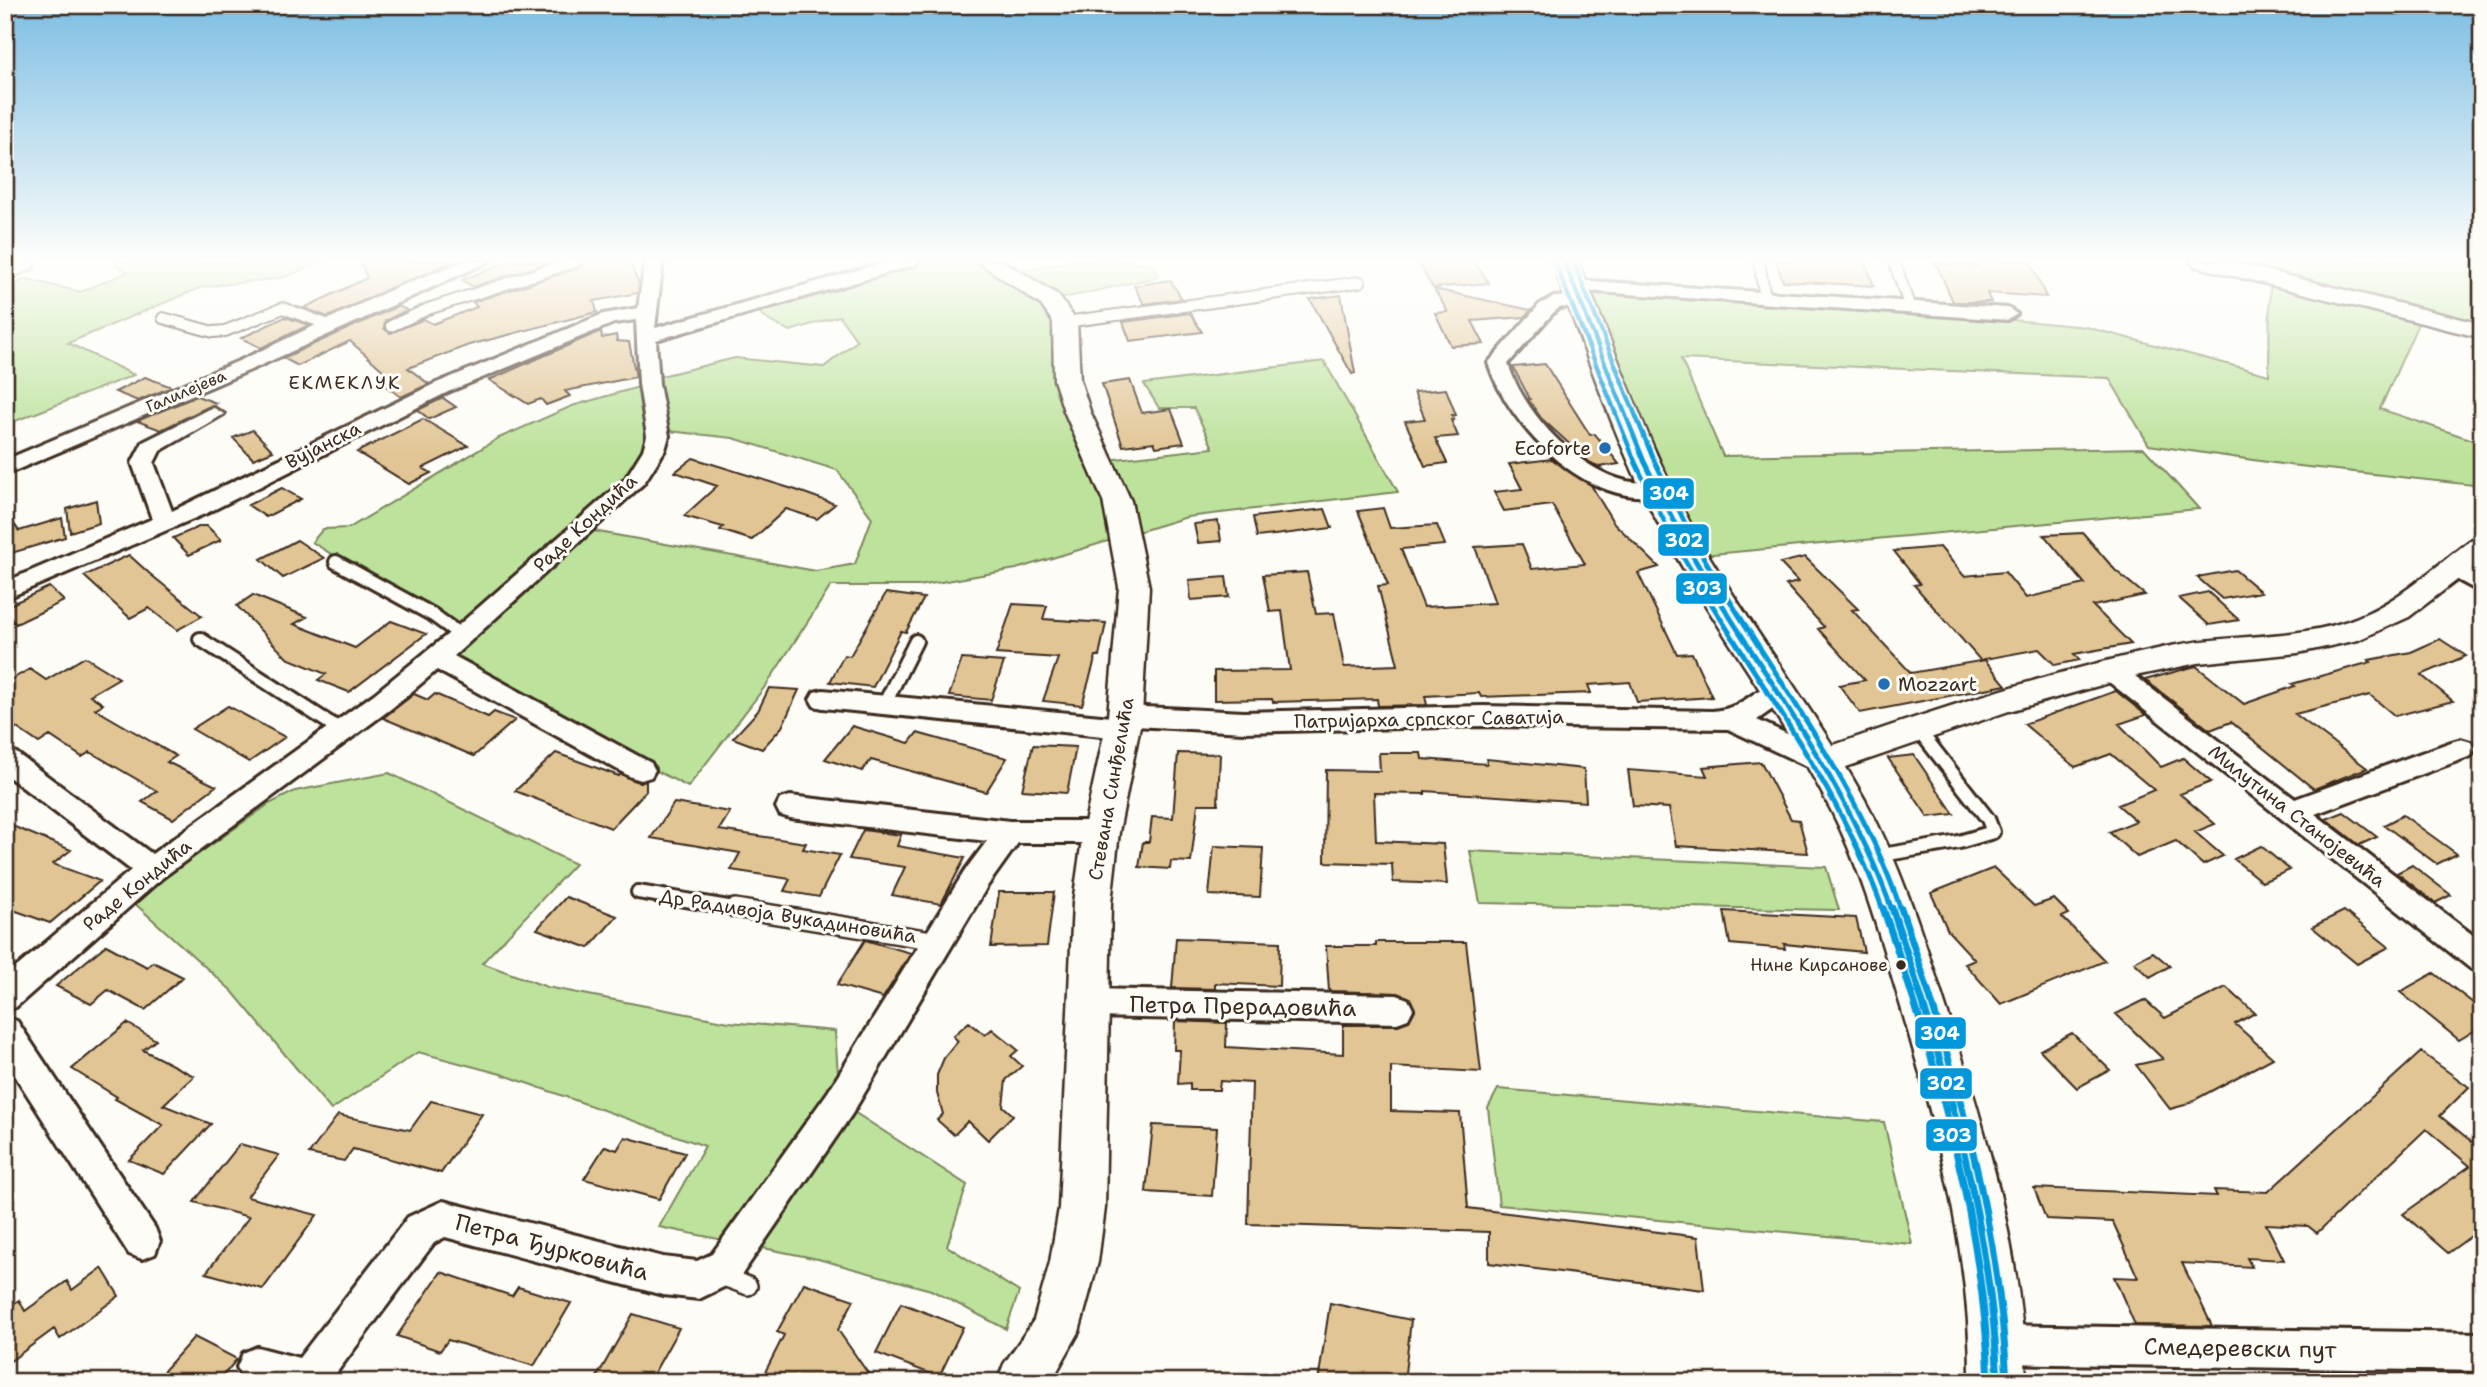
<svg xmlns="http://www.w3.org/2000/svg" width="2487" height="1387" font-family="'Shantell Sans',sans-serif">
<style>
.green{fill:#bde29c;stroke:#7c865d;stroke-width:2}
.building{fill:#e1c595;stroke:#3b2a1e;stroke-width:2}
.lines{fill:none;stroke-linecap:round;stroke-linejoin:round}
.service-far2-casing{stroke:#3b2a1e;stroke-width:14}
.service-far1-casing{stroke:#3b2a1e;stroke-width:18}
.service-casing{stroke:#3b2a1e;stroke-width:22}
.minor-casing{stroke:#3b2a1e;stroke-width:6}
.tertiary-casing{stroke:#3b2a1e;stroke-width:5}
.secondary-casing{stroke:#3b2a1e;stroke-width:5}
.service-far2{stroke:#fdfcf7;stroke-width:10}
.service-far1{stroke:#fdfcf7;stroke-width:12}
.service{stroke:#fdfcf7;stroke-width:17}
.minor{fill:#fdfcf7;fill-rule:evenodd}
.tertiary{fill:#fdfcf7;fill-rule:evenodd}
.secondary{fill:#fdfcf7;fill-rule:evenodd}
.bus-1-far2-casing{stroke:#fdfcf7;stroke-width:9}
.bus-1-far1-casing{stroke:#fdfcf7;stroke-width:10}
.bus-1-casing{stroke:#fdfcf7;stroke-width:12}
.bus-2-far2-casing{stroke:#fdfcf7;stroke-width:9}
.bus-2-far1-casing{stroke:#fdfcf7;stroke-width:10}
.bus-2-casing{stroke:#fdfcf7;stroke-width:12}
.bus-3-far2-casing{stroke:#fdfcf7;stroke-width:9}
.bus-3-far1-casing{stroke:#fdfcf7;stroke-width:10}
.bus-3-casing{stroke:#fdfcf7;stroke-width:12}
.bus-1-far2{stroke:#0098da;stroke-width:4.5}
.bus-1-far1{stroke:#0098da;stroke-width:5}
.bus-1{stroke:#0098da;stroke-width:7}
.bus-2-far2{stroke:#0098da;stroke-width:4.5}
.bus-2-far1{stroke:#0098da;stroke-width:5}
.bus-2{stroke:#0098da;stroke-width:7}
.bus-3-far2{stroke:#0098da;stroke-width:4.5}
.bus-3-far1{stroke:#0098da;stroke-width:5}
.bus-3{stroke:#0098da;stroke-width:7}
.poi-dot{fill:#1f6fb2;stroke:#fdfcf7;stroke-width:2.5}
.bus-dot{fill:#3b2a1e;stroke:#fdfcf7;stroke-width:2.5}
.labels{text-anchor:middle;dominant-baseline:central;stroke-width:6;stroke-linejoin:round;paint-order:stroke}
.far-street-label{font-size:16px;fill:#3b2a1e;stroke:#fdfcf7}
.bus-label{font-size:17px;fill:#3b2a1e;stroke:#fdfcf7;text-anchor:end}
.far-neighbourhood-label{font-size:18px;letter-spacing:2px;fill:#3b2a1e;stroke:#fdfcf7}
.street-label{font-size:19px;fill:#3b2a1e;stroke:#fdfcf7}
.poi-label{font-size:19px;fill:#3b2a1e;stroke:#fdfcf7;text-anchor:end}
.near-street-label{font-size:23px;fill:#3b2a1e;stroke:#fdfcf7}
.line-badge{stroke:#fdfcf7;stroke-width:2.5}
.badge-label{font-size:19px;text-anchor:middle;font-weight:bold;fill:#fff}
</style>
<rect width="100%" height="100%" fill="#fdfcf7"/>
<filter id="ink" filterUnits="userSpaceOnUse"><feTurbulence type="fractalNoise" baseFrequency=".0143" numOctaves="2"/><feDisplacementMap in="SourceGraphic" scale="14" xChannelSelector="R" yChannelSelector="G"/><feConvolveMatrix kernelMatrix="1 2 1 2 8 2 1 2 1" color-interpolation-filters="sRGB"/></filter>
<g filter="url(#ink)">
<path class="green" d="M121,261l151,2 52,-2 -42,17 -80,9 -134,56 66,32 -129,50v-137l21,-9 55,13 47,-20 -13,-7z
M909,261h79l23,13c48,-14 93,-19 143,-9l4,12 -117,26 10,12 48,146 114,-13 -19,-40h-35l-15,-24 180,-23 74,131 -211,25 -171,52 -98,17h-87l-64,98 -79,103 -252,-129 25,-23 -149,-93 11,-13 26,-1 150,-90 73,-32 77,-22 9,52 -15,33 -61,60 234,42 39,-7 17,-46 -35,-48 -104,-32 -64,-7 -12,-54 78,-19 89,9 33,-26 -18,-25 -49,15 -19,-9 -19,-15z
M2202,261h280v68l-62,-10 -40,90 102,34v43l-201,-22 -132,-19 -40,-67 -428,-19 42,97 421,-8 55,61 -507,47 -117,-270 433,28 5,6 73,7 183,48 1,-98z
M389,773l186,91 -93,99 65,24 182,35 106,9 5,72 127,82 -20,61 72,46 -13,37 -75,-39 -113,-31 -159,-32 46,-81 -204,-72 -83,-22 -87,58 -99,-119 -100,-90 137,-97 26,-13z
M1470,851l356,16 13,43 -359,-7z
M1498,1089l386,33 28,122 -413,-39 -11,-97z"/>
<path class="building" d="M360,261h94l-126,56 -24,-9 63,-30z
M510,261h44l-81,26 -11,-7z
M584,261h45l10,23 -1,9 -44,8 3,11 -128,33 -61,23 21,16 -28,13 -16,-12 10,-4 -45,-40 -52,25 -15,-8 115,-52 9,4 -22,11 -1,7 6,5 34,-14 9,5 44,-17 -4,-5 106,-34z
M1417,261h57l15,22 -56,5z
M1776,261h89l9,25 -91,-5z
M1975,261h55l16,36 -59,-4 4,9h-38l-17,-39 41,3z
M1170,280l12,19 -38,5 -10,-18z
M1434,289l97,21 -6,7 -53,4 12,23 -33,2 -16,-33 13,-1z
M1341,295l14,78 -3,1 -42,-75z
M1190,313l12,19 -72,9 -7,-19z
M285,317l24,8 -48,23 -20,-10z
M601,331l1,7 14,-3 1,6 12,1 7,35 -71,14 5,5 -24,9 -5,-6 -13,5 -39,-24z
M1545,364l45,71 5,-1 24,30 -20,3 -10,-5 -48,-44 -13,-19h2l-17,-32z
M145,377l27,10 -34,14 -23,-9z
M1130,380l12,33 29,-4 13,34 -28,4 -2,-5 -31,4 -21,-62z
M1446,389l10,26h-4l2,5h-3l7,16 -23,2 12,25 -22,3 -20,-45 20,-2 -11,-27z
M197,396l19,7 -55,27 -24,-9z
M443,398l13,9 -27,12 -11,-9z
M423,419l45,27 -45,22 8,5 -22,11 -52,-32z
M253,430l20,21 -20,8 -20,-21z
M693,458l103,32 39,14 -18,15 -31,-10 -34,31 -32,-10 3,-3 -39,-11 33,-30 -42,-14z
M1552,459l39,26 22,37 46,45 -21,6 39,81 15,-1 20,44 -75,5 -7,-20 -42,3 3,8 -110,4 -2,-4 -54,3 2,9 -49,1 -1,-7 -104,3 -1,-3 -58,1v-29l76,-1 -8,-59 -12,1 -7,-37 44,-3 9,42 18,-1 10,54 54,-2 -20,-79 10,-1 -30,-74 25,-3 7,20 47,-3 8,20 -44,4 23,58 71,-4 -20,-56 47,-3 10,25 53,-5 -33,-59 -48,6 -10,-19 28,-3 -13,-25z
M282,488l19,11 -35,18 -18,-12z
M96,500l3,23 -29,9 -3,-23z
M1325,509l7,19 -75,9 -4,-20z
M5,511l14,20 43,-13 3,19 -60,18z
M1218,521l3,20 -23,2 -4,-19z
M201,526h6l14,14 -32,15 -16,-17z
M2083,533l32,37 30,25 -52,11 38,38 -57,10 6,6 -25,5 -16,-16 -59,11 -66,-75 6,-1 -26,-33 46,-4 24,29 41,-4 21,26 59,-14 -41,-49z
M297,540l27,18 -41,20 -22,-19z
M129,555l21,19 52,42 -25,14 -28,-22 -19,10 -46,-42z
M1805,557l53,52 -6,1 59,63 74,-13 21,25 -146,28 -21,-28 26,-5 -47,-51 6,-2 -38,-42 12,-3 -18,-19z
M2235,570l26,22 -39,7 -25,-22z
M1226,577l3,20 -38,3 -2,-20z
M49,587l15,14 -48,23 -11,-11v-6z
M2208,592l31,28 -30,5 -30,-27z
M886,593l38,5 -18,34 -5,-1 -28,56 -43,-5 14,-27 6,1z
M253,595l54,22 -13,7 61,24 36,-27 35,13 -77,58 -31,-12 8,-6 -39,-16 -50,-52z
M1013,604l34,2 -4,13 63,4 -7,33h-3l-14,49 -39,-4 15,-43 -62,-4z
M2440,639l26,17 -45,19 32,26 -58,15 -25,-21 -75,19 72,54 -53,21 -83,-67 -21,8 -65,-50 51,-14 48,38 51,-18 -3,-2 79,-22 -2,-2 42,-8z
M85,657l34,21 -29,17 13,9 -8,5 81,47 -9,6 49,24 -43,33 -31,-17 15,-11 -67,-39 -8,5 -32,-21 -11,7 -34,-23v-37l25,-14 16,11z
M962,659l42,3 -13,38 -42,-4z
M769,688l30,2 -17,37 -20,22 -29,-11 25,-27z
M2116,691l30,24 -27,9 42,43 22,-9 28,24 -31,12 35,30 -20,8 28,24 -20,9 -27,-24 -39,16 -28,-25 27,-11 -18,-16 36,-15 -43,-36 -36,13 -51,-43z
M414,694l14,6 7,-6 53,23 6,-5 21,8 -41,36 -91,-38z
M228,706l57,31 -36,25 -57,-33z
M852,726l57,17 8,-10 90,25 -21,34 -115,-32 -9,11 -37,-12z
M1033,745l43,2 -9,46 -45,-3z
M556,753l63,23 2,-2 19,9 6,-2v10l-35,37 -96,-37z
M1178,753l42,1 -2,50h-20l-7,58 -20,-1 -1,8 -31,-2 4,-25h6l3,-25 21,1z
M1379,753h42l1,6 65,5v-5l97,10 2,33 -161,-11v3l-51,-1 2,48 67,3 4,40 -54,-2 -1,-18 -67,-2 1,-92 54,1z
M1914,755l40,59 -26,3 -40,-59z
M1761,762l30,57 8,1 9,33 -132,-7 -7,-38 -36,-2 -5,-36 79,6 -4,-9z
M674,803l56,9 -11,18 87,13 -3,6 37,6 -21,42 -35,-6 6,-12 -59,-9 9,-17 -89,-15z
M2344,812l33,25 -18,8 -33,-26z
M2403,815l54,39 -20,10 -53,-39z
M5,823l66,27 -18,14 47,17 -50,42 -45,-16z
M863,830l38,5 -4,11 68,12 -24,46 -49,-9 13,-28 -56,-8z
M1214,846l49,2 -3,49 -51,-2z
M2261,846l29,24 -28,12 -28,-23z
M2412,865l39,30 -16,8 -38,-30z
M1994,868l40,38 20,-7 15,15 -7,3 43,44 -104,43 -36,-40 10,-4 -27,-29 -17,-38z
M999,892h55l-7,54 -56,1z
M566,897l51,19 -28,32 -52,-19z
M1724,911l132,7 8,34 -80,-8 1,5 -55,-5z
M2344,911l45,36 -32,17 -45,-37z
M1176,938l104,4 -1,44 -64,-3v6l-43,-1z
M865,940l46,13 -28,45 -46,-13z
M1376,942h90l15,130 -90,-5v44l69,2 8,95 230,29 6,53 -215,-27v-31l-241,-8 4,-141 -32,-2 -1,9h-29v-7l-12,1 2,-34h-6l1,-29 52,2 -1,24 117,7v-29h55l11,-4 6,-11 -5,-12 -12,-5 -69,-2 -3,-45h50z
M106,945l41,22 6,-5 30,15 -38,33 -37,-20 -17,14 -35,-18z
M2153,952l17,14 -20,11 -16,-15z
M2434,973l48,37v16l-23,14 -59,-48z
M2226,987l29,26 -20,11 38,34 -88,47 -15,4 -34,-44 27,-6 -47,-45 29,-14 20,18z
M969,1022l16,13 7,-6 26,21 -7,6 11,10 -16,14 -3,26 10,9 -25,25 -20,-19 -14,14 -17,-15 6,-6 -6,-21v-18l7,-17 14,-17 -5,-5z
M127,1023l29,17 -13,10 51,26 -31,29 48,19 -47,50 -35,-14 34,-35 -48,-26 2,-2 -45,-28z
M2072,1033l38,37 -33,18 -37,-38z
M2421,1052l48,35 -29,29 42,34v78l-34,25 -45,-39 67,-48 -44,-37 -109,104 -9,-7 -42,-2 18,36 -37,-2 5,9 -70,-4 30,63 -77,-1 -21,-48 24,1 -25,-56 -67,-3 -12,-31 183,8 -3,-6 54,2z
M431,1101l51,13 -41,59 -88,-24 -9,12 -35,-7 29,-39 72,15z
M1153,1125l64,3 -5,68 -66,-4z
M625,1137l60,16 -26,46 -75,-20 21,-33 12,4z
M240,1144l39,11 -32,42 70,18 -54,74 -57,-16 43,-56 -55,-15z
M102,1268l17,28 -59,43 -6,-10 -49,36v-55l14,-10 6,11 42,-30 5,9z
M441,1272l71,24 6,-9 53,16 -37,63 -86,-26 -8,11 -43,-15z
M804,1283l50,17 -16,30 36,52h-114l24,-47 -7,-3z
M901,1303l62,24 -24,50 -63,-24z
M1330,1303l81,17 -7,62h-86z
M633,1314l46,14 -30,54h-55z
M194,1337l43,22 -19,23h-64z"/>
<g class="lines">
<defs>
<path id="service-far2" d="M1759,261l6,37
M1894,261l16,47
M5,275l24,-10 -7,-4
M163,318l50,14 12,-1 58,-23 46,17
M1065,322l295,-40
M391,326l37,-17 149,-48"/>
<path id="service-far1" d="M336,562l97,53 29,21
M200,639l142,92
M885,703l31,-62
M1876,856l83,-14 34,-10 -5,-13 -70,-90
M638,892l108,18"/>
<path id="service" d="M735,908l202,33
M721,1276l27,10"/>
<path id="minor" d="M465,261h25l-235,107 -250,107v-15l236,-100 156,-73z
M645,261h18l-8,67 235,-67h28l-3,4 -259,75 3,44 10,52 -4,14 -21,33 -190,173 197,107 4,7 -4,7 -10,3 -10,-3 -194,-107 -45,38 -230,170 -146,129 -11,4v-34l126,-107 -126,-96v-25l10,3 137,102 222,-160 79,-64 172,-151 18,-29 4,-14 -8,-52 -3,-64 -22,3 -166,69 -241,121 -202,86v-17l147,-63 -20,-56 11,-21 64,-32 7,-2 10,6 -64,37 -6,12 18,48 262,-127 169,-70 35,-6z
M1575,280l433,28 9,6 -9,6 -439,-30 -3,-4 3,-4z
M1581,295l7,2 2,4 -2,4 -29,3 -5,4 -46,52c17,50 66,103 118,117 13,3 26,0 38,3l3,5 -3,5c-75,18 -155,-67 -176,-131l52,-59 14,-7z
M2451,559l31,15v19l-39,-21 -4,-5 4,-5z
M2113,663l9,3 173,133 156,-57 10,-3 10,3 4,7 -4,7 -156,58 167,128v31l-11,-4 -367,-291 -4,-6 4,-6z
M1778,682l9,2 4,7 -11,13 -23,16 76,35 4,7 -4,7 -10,3 -10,-3 -85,-40 -245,-3 -239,6 -110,-6 -2,9 -10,3 -299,-30 -9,-2 -4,-7 4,-7 9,-2 289,27 4,-8 9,-3 119,6 239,-6 229,5c32,-2 40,-22 66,-29z
M790,796l220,25h91l10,3 4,8 -4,8 -10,3h-83l-30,42 -136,229 -114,166 -39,19 -36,-4 -218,-58 -11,6 -100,133 3,6 -94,-1 -6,-14 6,-14 14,-6 42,11 109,-141 35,-16 220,56 34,4 15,-7 116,-162 138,-223 21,-28 -197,-23 -10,-3 -4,-8 4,-8z
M1089,989l308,6 11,4 5,10 -5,10 -11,4 -308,-6 -11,-4 -5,-10 5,-10z
M5,1017l12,4 138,207 5,13 -5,13 -13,5 -13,-5 -124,-194z
M1997,1325l485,8v38l-485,-8 -14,-5 -5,-14 5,-14z"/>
<path id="tertiary" d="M977,261h26l55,34 19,27 3,58 10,31 41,90 18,86 -7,129 -23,116 -8,71 -6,305 -7,54 -19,70 -28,50h-54l7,-18 30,-44 16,-58 9,-54 14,-305 10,-71 25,-116 11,-129 -16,-86 -39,-90 -10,-31 -1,-58 -12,-17z
M2191,261h37l254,63v14l-288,-72z
M2482,537v24l-73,56 -51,23 -60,13 -100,10 -68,14 -121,34 -186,64 -12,-4 -5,-9 5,-9c118,-41 237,-81 360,-107 61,-13 129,-5 187,-29 43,-17 77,-51 114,-78z"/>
<path id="secondary" d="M1552,261h25c39,87 68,180 114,264 53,95 121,180 174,275 37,67 59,139 82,211 40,122 75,242 79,371h-56c1,-130 -33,-251 -69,-375 -20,-66 -38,-133 -69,-195 -51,-100 -121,-188 -173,-287 -44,-83 -74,-176 -107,-264z"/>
</defs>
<use href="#service-far2" class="service-far2-casing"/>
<use href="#service-far1" class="service-far1-casing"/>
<use href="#service" class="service-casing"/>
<use href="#minor" class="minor-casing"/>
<use href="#tertiary" class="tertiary-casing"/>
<use href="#secondary" class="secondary-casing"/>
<use href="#service-far2" class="service-far2"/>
<use href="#service-far1" class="service-far1"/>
<use href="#service" class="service"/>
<use href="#minor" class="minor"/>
<use href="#tertiary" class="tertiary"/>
<use href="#secondary" class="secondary"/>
<defs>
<path id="bus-1-far2" d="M1564,261l80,200 41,82"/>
<path id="bus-1-far1" d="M1684,541c70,124 160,233 208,369"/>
<path id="bus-1" d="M1892,908c52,154 98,311 106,474"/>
<path id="bus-2-far2" d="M1556,265l80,199 39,79"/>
<path id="bus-2-far1" d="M1674,541c69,124 161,234 209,369"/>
<path id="bus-2" d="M1883,908c53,153 100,311 106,474"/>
<path id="bus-3-far2" d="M1573,261l79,195 43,87"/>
<path id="bus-3-far1" d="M1694,541c70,124 161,233 207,369"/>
<path id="bus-3" d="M1901,908c52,154 98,311 106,474"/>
</defs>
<use href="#bus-1-far2" class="bus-1-far2-casing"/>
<use href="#bus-1-far1" class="bus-1-far1-casing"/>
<use href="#bus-1" class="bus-1-casing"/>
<use href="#bus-2-far2" class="bus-2-far2-casing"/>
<use href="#bus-2-far1" class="bus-2-far1-casing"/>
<use href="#bus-2" class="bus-2-casing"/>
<use href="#bus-3-far2" class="bus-3-far2-casing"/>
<use href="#bus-3-far1" class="bus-3-far1-casing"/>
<use href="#bus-3" class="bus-3-casing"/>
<use href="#bus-1-far2" class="bus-1-far2"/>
<use href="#bus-1-far1" class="bus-1-far1"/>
<use href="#bus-1" class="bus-1"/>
<use href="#bus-2-far2" class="bus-2-far2"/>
<use href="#bus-2-far1" class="bus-2-far1"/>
<use href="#bus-2" class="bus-2"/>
<use href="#bus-3-far2" class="bus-3-far2"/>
<use href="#bus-3-far1" class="bus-3-far1"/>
<use href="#bus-3" class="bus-3"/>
</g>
</g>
<linearGradient id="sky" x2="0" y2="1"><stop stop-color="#7dbee3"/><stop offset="0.57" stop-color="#fefefb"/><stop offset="1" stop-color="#fefefb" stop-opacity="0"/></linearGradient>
<rect width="2487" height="455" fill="url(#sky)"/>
<g class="poi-dot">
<circle cx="1605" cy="448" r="7"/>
<circle cx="1884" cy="684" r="7"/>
</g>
<circle class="bus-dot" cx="1901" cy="965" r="6"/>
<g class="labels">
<g class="far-street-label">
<text transform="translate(186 391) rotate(-23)">Галилејева</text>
</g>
<g class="bus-label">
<text x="1888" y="965">Нине Кирсанове</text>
</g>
<g class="far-neighbourhood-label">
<text x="345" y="383">ЕКМЕКЛУК</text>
</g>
<g class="street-label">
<text transform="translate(323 445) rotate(-27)">Вујанска</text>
<text transform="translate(585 523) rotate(-43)">Раде Кондића</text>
<text transform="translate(1429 719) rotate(-1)">Патријарха српског Саватија</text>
<text transform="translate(1111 789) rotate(-80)">Стевана Синђелића</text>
<text transform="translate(2297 816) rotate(38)">Милутина Станојевића</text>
<text transform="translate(137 885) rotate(-39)">Раде Кондића</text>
<text transform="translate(788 916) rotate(9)">Др Радивоја Вукадиновића</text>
</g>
<g class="poi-label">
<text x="1591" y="448">Ecoforte</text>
<text x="1898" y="684" text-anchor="start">Mozzart</text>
</g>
<g class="near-street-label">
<text transform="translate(1243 1006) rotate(1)">Петра Прерадовића</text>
<text transform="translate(552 1247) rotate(15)">Петра Ђурковића</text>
<text transform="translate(2240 1348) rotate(1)">Смедеревски пут</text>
</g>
</g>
<g class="line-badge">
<rect x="1642" y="477" width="53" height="33" rx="7" fill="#0098da"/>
<rect x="1657" y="523" width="53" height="34" rx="7" fill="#0098da"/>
<rect x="1675" y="572" width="53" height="33" rx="7" fill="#0098da"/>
<rect x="1914" y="1016" width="53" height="34" rx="7" fill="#0098da"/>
<rect x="1919" y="1067" width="54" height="33" rx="7" fill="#0098da"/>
<rect x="1925" y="1118" width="53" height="34" rx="7" fill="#0098da"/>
</g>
<g class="badge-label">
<text x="1669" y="500">304</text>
<text x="1684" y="547">302</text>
<text x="1702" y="595">303</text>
<text x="1940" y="1040">304</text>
<text x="1946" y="1090">302</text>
<text x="1952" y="1142">303</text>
</g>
<rect width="2487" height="1387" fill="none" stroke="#fdfcf7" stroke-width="28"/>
<rect x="14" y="14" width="2459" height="1359" fill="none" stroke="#3b2a1e" stroke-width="2.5" filter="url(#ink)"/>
</svg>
